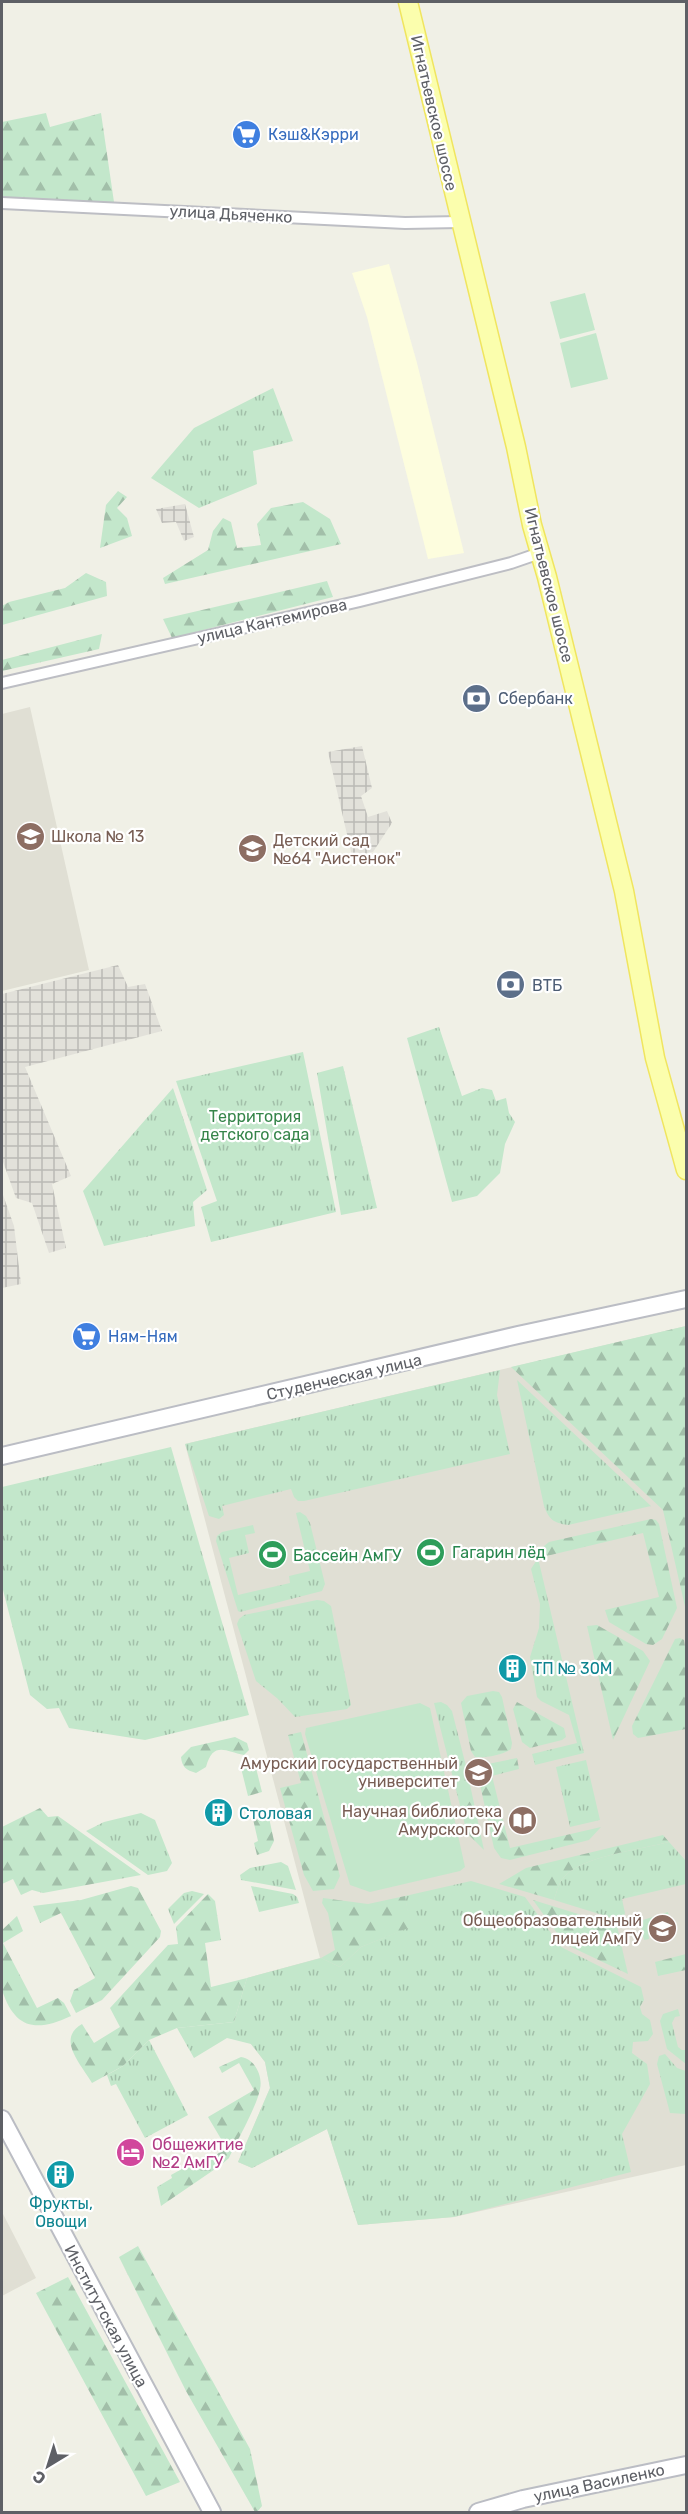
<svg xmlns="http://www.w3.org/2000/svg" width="688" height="2514" font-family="Rubik,sans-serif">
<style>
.commercial{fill:#fdfdde}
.industrial{fill:url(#industrial-grid)}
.education{fill:#e0dfd4}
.grass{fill:url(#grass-tufts)}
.forest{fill:url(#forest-firs)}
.pitch{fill:#c3e7cb}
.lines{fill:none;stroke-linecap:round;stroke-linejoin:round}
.street-casing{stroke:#bdbec4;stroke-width:14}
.secondary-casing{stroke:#bbbdc4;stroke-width:20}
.primary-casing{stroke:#f0e55f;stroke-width:21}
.street{stroke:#fff;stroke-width:10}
.secondary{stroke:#fff;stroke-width:16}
.primary{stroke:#fbfead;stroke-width:18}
.labels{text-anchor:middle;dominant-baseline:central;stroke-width:4.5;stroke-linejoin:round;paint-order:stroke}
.street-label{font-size:16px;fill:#5e6066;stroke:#fff}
.shop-label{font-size:16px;fill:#366cbe;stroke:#fff;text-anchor:start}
.service-label{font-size:16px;fill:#4e5e75;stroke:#fff;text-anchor:start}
.education-label{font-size:16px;fill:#785e54;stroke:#fff;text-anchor:end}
.park-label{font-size:16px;fill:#36854a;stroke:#fff}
.leisure-label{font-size:16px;fill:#27864d;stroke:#fff;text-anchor:start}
.culture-label{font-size:16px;fill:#0d838f;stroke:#fff;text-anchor:start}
.hotel-label{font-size:16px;fill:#b23c85;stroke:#fff;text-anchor:start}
</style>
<defs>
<pattern id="industrial-grid" width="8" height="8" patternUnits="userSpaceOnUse" patternTransform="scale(1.5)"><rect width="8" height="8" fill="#e2e1da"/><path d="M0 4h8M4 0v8" fill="none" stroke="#babab5"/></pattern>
<pattern id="grass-tufts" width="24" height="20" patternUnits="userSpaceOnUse" patternTransform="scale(1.5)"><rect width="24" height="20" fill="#c3e7cb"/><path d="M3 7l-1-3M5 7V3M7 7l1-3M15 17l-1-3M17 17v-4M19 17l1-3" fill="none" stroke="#a2bfa9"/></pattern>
<pattern id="forest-firs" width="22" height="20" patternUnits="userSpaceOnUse" patternTransform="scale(1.5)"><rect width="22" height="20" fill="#c3e7cb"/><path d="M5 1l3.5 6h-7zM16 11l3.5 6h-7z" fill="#a2bfa9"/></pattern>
</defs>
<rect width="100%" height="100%" fill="#f0f0e6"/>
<path class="commercial" d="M389,264l28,99 47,190 -36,6 -61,-242 -15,-44z"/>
<path class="industrial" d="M185,504l9,33 -10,4 -8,-19 -14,1 -6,-14z
M362,746l10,42 -11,8 7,21 19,-6 5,12 -19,29 -21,4 -24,-104z
M118,965l10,22 17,-3 17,47 -137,36 46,109 -19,8 14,64 -17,5 -17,-50 -16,-5 -14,-39v-165z
M2,1192l12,34 7,58 -19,4z"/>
<path class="education" d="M30,707l59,263 -87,21v-277z
M686,1326v839l-232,52 -96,8 -31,-96 -75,39 -14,-6 32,-74 -5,-26 -31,-40 13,-44 73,-20 -135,-514z
M2,2212l34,66 -34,18z"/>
<path class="grass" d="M273,388l20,53 -40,10 4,33 -58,24 -48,-30 43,-50z
M439,1027l23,69 20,-8 10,2 4,11 10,-3 3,15 6,9 -10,22 -5,29 -23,23 -25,6 -45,-164z
M303,1052l33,160 -125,30 -10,-35 16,-6 -41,-120z
M343,1066l34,142 -36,7 -24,-142z
M173,1088l34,102 -14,12 2,24 -91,20 -21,-55z
M500,1370l-3,25 13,59 -206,47h-6l-4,-4 -3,-8 -69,17 2,9 -5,4 -10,-3 -24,-72z
M517,1380l134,126 -83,19c-15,-2 -19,-6 -24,-19z
M171,1447l78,268 -104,25 -76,-12 -10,-20 -12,1 -17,-14 -28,-109v-99z
M300,1512l6,4 4,7 15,61 -3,7 -82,21 -2,-1 -22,-70 1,-5 5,-4 31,-7 2,8 -10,2 4,18 -20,5 9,37 52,-12 -1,-7 21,-5 -14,-58z
M538,1558l46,195 -49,12 -3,-11 45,-11 -8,-28 -28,-14 -4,-4 -7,-40 9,-29 1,-24 -9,-35z
M317,1600l7,1 7,5 20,99 -4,4 -52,8 -17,-18 -22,-18 -19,-57 2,-5 5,-4z
M441,1702l6,3 5,6 14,55 -15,4 -17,-67z
M586,1760l14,60 -30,7 -14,-60z
M141,1813l14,7 17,43 -5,8 -19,4 -62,-44 18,-9z
M669,1842l17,19v23l-64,15 3,14 -3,8 -68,-21c3,-9 5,-19 12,-25 19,-19 76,-26 103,-33z
M281,1862l7,4 8,24 -55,-10 -1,-5 10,-7z
M471,1881l54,16 36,50 80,40 3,13 -4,7 2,7 8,6 3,14 -5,7 -15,1 -1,11 15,11 3,20 -28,50 9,38 -177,45 -96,8 -31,-96 -75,39 -14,-6 32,-74 -5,-26 -14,-18 -24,-6 -33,20 -17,-30 57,-6 13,-44 74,-20 19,9 21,-20 49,-20 -5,-31z
M251,1886l42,8 4,3 2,6 -40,9z
M192,1891l12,3 -30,30 -6,-15 16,-16z
M678,2009l2,7 -5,1 -3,6 6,24 4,3h4v14l-19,-15 -7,-28 3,-7z
M149,2040l39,75 -43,23 -29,-54 -5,2 -4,-11 16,-9z
M665,2054l12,14 9,3v43l-16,-1 -13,-49 2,-8z"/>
<path class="forest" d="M46,113l4,14 51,-14 14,96 -113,-6v-81z
M118,491l9,6 -10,11 10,10 5,18 -32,12 6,-43z
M303,502l27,17 11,25 -176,40 -2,-6 45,-28 5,-19 10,-13 8,4 6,26 24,-3 -4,-21 14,-16z
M86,573l20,9 1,14 -105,29v-19l7,-4 56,-14z
M327,581l6,16 -161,41 -9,-19z
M102,634l-3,15 -97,22v-11z
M686,1326v285l-23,-101 -152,-143z
M651,1519l5,1 3,4 18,84 -15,31 -9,6 -7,-1 -37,-22 -4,-12 54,-13 -16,-64 -105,25 6,-12 5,-4z
M597,1625l46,26 7,10 -37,79 -26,-114z
M680,1638l4,2 2,13v76l-48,9 -5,-4 -1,-8 43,-87z
M493,1691l6,1 3,5 10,46 -1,6c-9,6 -25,9 -36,8l-4,-6 -10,-48 6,-7z
M517,1702l47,26 2,9 -4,3 -32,8 -8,-6 -9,-33z
M301,1732l39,144 -6,13 -21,2 -9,-16 -24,-87 21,-5 -13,-48z
M235,1737l12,6 2,7 -5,5c-19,-4 -31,-14 -38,12l-10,6c-10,-3 -14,-6 -15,-16l10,-10z
M517,1758l2,11 -27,7 18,72 91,-21 -12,13 -79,20 -9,-2 -7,-10 -17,-77 6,-6z
M255,1764l7,28 -14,4 -7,-28z
M466,1766l18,84 -17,-17 -16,-63z
M40,1808l8,9 10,-1 83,59 -98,18 -11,-3 -11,5 -8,-16 -11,5v-57z
M268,1813l6,28 -5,10 -12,4 -3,-12 4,-2 -5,-22z
M663,1835l6,7c-27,7 -84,14 -103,33 -7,6 -9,16 -12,25l-55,-16 27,-16z
M131,1886l7,2 23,43 -1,6 -58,63 -26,13 -6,-12 4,-11 21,-12 -34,-65 -21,10 -7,-17 48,-6z
M208,1894l7,7 6,39 -16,3 6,44 36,-9 -13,44 -57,6 -28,12 -26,26 -31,17c-11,-19 -36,-44 -10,-59l12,19 26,-16 -10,-19 58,-63 10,-1 -2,-17z
M405,1896l6,31 -50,20 -21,20 -19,-9 14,-8 -7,-37 -6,-10 1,-5 45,6z
M533,1900l84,26 11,48 -63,-30z
M668,1912l3,14 -23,5 1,8 -5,1 -3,-14 2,-6z
M17,1916l6,15 -20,12 34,65 21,-10 6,5 7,13c-34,16 -56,14 -69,-26 -2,-12 -1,-46 0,-60z
M686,1954v16l-28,6 -3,-14z
M241,2057c14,2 22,19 19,32 -3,17 -23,52 -31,69l-8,7 -60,41 -4,-19 15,-9 -1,-3 36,-20 2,3 18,-9 -19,-32 46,-27 -15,-27 -17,10 -3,-6z
M138,2246l112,203 12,57 -5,6h-2l-69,-121 -67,-134z
M68,2277l112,205 -34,14 -110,-203z"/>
<path class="pitch" d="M585,293l10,37 -35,9 -10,-37z
M596,333l12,46 -37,9 -11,-45z
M420,1703l10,5 35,159 -5,4 -90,21 -20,-7 -45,-151 1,-6z"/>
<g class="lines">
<defs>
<path id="street" d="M2,203l403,20 55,-1
M2,683l358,-82 151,-38 29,-10"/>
<path id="secondary" d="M2,1456l516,-121 168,-36
M2,2119l210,393
M478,2512l45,-13 163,-34"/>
<path id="primary" d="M408,2l108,445 16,78 15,52 77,314 31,167 31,112"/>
</defs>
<use href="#street" class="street-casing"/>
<use href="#secondary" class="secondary-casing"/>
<use href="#primary" class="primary-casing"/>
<use href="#street" class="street"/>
<use href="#secondary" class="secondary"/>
<use href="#primary" class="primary"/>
</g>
<defs>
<symbol id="supermarket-disc" viewBox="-11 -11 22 22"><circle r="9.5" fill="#3f7fe0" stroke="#fff"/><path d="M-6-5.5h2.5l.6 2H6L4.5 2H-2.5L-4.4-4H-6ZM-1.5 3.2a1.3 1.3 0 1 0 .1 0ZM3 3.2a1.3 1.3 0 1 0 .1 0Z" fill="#fff"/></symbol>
<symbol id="bank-disc" viewBox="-11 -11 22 22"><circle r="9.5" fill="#5c6f8a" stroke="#fff"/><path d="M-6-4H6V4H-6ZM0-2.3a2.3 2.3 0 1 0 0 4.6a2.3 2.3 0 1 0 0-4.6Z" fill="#fff"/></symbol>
<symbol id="school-disc" viewBox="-11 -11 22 22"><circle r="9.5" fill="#8d6e63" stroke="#fff"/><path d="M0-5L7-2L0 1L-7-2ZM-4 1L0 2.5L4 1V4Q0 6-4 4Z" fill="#fff"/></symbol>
<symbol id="stadium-disc" viewBox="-11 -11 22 22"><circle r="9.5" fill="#2e9e5b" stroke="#fff"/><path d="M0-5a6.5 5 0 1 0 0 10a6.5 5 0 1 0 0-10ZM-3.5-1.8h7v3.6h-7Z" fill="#fff"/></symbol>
<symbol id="building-disc" viewBox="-11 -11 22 22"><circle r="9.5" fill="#0f9aa8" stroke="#fff"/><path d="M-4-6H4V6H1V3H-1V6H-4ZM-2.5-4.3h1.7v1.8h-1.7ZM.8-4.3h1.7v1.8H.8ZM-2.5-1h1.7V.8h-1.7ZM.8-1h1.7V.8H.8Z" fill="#fff"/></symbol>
<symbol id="university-disc" viewBox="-11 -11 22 22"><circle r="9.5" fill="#8d6e63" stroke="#fff"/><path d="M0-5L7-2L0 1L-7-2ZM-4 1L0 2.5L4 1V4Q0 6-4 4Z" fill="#fff"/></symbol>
<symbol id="library-disc" viewBox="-11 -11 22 22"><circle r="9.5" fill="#8d6e63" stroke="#fff"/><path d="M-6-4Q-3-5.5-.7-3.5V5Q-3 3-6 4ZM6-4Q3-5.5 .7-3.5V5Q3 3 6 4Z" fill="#fff"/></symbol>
<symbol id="hotel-disc" viewBox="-11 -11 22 22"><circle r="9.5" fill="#d1479c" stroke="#fff"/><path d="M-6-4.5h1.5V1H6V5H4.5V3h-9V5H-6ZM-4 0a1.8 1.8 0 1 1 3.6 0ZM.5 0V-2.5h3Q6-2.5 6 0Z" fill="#fff"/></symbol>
</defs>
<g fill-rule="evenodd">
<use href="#supermarket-disc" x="230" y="118" width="33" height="33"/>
<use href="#bank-disc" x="460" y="682" width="33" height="33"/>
<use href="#school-disc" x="14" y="820" width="33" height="33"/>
<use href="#school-disc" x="236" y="832" width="33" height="33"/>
<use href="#bank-disc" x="494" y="968" width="33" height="33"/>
<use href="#supermarket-disc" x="70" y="1320" width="33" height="33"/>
<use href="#stadium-disc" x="414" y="1536" width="33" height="33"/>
<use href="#stadium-disc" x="256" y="1538" width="33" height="33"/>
<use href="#building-disc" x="496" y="1652" width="33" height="33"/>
<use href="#university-disc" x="462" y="1756" width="33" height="33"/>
<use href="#building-disc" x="202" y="1796" width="33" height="33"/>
<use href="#library-disc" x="506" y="1804" width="33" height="33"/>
<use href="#school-disc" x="646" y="1912" width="33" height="33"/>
<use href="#hotel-disc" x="114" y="2136" width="33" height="33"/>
<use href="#building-disc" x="44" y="2158" width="33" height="33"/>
</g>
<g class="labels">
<g class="street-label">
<text transform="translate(434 113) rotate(77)">Игнатьевское шоссе</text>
<text transform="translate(231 214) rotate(3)">улица Дьяченко</text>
<text transform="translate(549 585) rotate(76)">Игнатьевское шоссе</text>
<text transform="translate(272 621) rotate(-13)">улица Кантемирова</text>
<text transform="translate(344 1377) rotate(-13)">Студенческая улица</text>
<text transform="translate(106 2316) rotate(62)">Институтская улица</text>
<text transform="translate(599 2483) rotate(-12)">улица Василенко</text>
</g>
<g class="shop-label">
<text x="268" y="134">Кэш&amp;Кэрри</text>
<text x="108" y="1336">Ням-Ням</text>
</g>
<g class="service-label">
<text x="498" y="698">Сбербанк</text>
<text x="532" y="985">ВТБ</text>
</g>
<g class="education-label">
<text x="51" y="836" text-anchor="start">Школа № 13</text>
<text x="273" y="840" text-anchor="start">Детский сад<tspan x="273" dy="18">№64 "Аистенок"</tspan></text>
<text x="458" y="1763">Амурский государственный<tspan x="458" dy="18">университет</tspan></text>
<text x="502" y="1811">Научная библиотека<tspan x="502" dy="18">Амурского ГУ</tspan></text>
<text x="642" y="1920">Общеобразовательный<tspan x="642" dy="18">лицей АмГУ</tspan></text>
</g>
<g class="park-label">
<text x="255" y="1116">Территория<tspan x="255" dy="18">детского сада</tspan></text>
</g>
<g class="leisure-label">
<text x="452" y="1552">Гагарин лёд</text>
<text x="293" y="1555">Бассейн АмГУ</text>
</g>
<g class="culture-label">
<text x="533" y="1668">ТП № 30М</text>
<text x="239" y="1813">Столовая</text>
<text x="61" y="2203" text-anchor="middle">Фрукты,<tspan x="61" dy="18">Овощи</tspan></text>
</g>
<g class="hotel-label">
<text x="152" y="2144">Общежитие<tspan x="152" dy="18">№2 АмГУ</tspan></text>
</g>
</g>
<rect width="688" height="2514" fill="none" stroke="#5e6066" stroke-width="6"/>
<g transform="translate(48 2466) rotate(218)" stroke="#ffffff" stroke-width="4.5" paint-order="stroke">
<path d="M0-4.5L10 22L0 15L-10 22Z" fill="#5e6066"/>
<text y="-9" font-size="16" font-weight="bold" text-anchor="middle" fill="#5e6066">С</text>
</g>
</svg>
